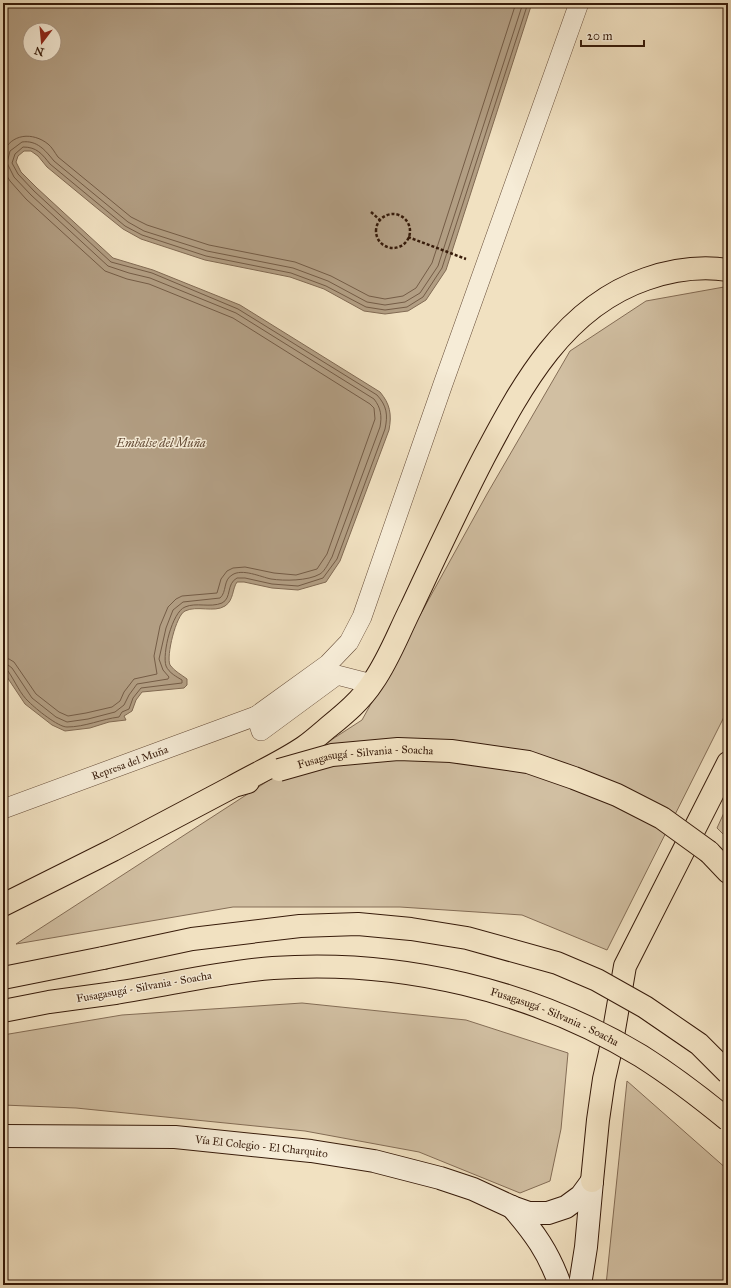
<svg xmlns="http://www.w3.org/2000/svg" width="731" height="1288" font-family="'IM FELL Great Primer',serif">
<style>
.green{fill:#d1bfa2;stroke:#846d56}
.water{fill:#b29e83;stroke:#816a53;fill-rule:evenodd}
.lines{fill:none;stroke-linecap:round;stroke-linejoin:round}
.shore{stroke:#745c46;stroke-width:1}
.street-casing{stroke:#664c38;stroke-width:20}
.secondary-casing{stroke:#371b0a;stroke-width:24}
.highway-casing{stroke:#371b0a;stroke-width:24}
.path{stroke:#371b0a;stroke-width:2.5;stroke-dasharray:3 2;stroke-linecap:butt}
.street{stroke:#f6ecd7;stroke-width:19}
.secondary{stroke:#f6ecd7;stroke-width:22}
.highway{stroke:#f1e1c1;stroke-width:22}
.highway-bridge-casing{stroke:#371b0a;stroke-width:24;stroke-linecap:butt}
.highway-bridge{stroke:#f1e1c1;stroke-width:22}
.labels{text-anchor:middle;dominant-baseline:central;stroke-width:3;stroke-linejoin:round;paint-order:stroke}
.street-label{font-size:11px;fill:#371b0a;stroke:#f6ecd7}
.water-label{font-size:12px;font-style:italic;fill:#624934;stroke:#f6ecd7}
</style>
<rect width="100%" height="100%" fill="#f1e1c1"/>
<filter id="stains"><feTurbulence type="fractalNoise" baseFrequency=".005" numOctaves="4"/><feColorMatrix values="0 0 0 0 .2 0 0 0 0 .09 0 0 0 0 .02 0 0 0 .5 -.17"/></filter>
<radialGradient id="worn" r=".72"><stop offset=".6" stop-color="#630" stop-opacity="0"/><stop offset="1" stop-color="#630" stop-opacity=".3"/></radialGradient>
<path class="green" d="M724,287l4,1v421l-121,241 -85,-35 -122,-8h-167l-217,37 346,-224 125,-226 83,-143 76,-50z
M728,804v35l-11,-11z
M302,1003l164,17 102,33 -7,76 -11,52 -30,12 -101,-41 -114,-21 -229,-23 -73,-3v-70l119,-20z
M627,1081l101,89v115h-122z"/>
<path class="water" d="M3,3h529l-86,267 -20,30 -18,11 -23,3 -21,-3 -40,-22 -34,-12 -85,-17 -64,-21 -18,-10 -25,-20 -51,-42 -9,-11 -7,-5h-7l-6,5 -2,6 5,10 16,16 76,70 40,12 87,35 140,87c10,12 12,22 9,38l-49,131 -14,21 -28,8 -26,-2 -28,-6h-7c-5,7 -3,18 -12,24 -11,7 -28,-1 -40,5 -9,4 -19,45 -15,54 4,6 12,10 17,14v6l-3,3 -42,4 -6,8 -4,11 -8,5 2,4 -17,2 -19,6 -25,3 -13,-6 -27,-21 -22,-33zM30,30h24v24h-24z"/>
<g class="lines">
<path class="shore" d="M3,153c8,-20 30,-21 45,-9 4,3 7,9 10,13l73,60 16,8 62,20 86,17 36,14 38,20 16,3 18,-3 13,-8 16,-25 84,-260
M3,170l7,11 16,18 79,72 22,8 22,5 84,34 137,86 4,4 1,11 -48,135 -10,15 -21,6 -22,-2 -29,-6 -12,1 -6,3 -6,8 -4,14 -35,3 -6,3 -8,8 -8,19 -6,30 3,18 -23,5 -10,13 -4,9 -8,6 -26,6 -18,3 -9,-4 -23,-18 -22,-32 -5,-3 -6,-1
M3,664l5,1 4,3 20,30 24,19 11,5 21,-3 27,-7 9,-7 5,-10 8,-11 31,-5 1,-2 -6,-7 -4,-11 7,-31 7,-18 10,-8 37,-4c7,-6 3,-18 12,-23 10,-7 29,2 39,4 13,2 37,2 49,-5 5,-3 9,-12 12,-17l48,-130c2,-11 1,-19 -6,-28l-138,-86 -86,-35 -21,-5 -21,-7 -77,-71 -17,-18 -7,-14 3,-12 12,-9c15,-2 23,8 32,19l74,61 16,9 63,20 86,17 35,13 39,21 18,3 20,-3 15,-9 18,-27 85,-263
M3,669l5,2c7,10 12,23 21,31 7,7 29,25 38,25 18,0 35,-8 52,-10l3,-5 7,-3 4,-11 8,-10 41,-5v-3c-5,-3 -13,-7 -16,-14 -4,-12 6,-54 19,-59 11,-5 25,1 37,-4 10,-5 4,-19 15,-25h8l27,6 26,2 25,-8 14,-19 48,-130c3,-14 2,-23 -8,-34l-139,-86 -86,-36 -41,-11 -77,-71 -16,-17 -6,-11 3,-9 8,-7c14,0 19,7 27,17l75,62 17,9 64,21 85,17 35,13 40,21 19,3 22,-3 16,-10 19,-29 86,-265"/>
<defs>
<g id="street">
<path d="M372,684l-35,-9 -76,56 -5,-15 72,-52 21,-22 13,-25 81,-233 136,-381"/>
<path id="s1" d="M3,809l253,-93"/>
</g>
<g id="secondary">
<path id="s2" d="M3,1136l172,1 136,14 63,10 66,17 33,11 39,18 17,6h19l18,-6 15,-11 11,-15"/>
<path d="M512,1207c22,25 37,46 48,78"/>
<path d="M580,1285l6,-38 6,-66"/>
</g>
<path id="highway" d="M234,786c23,-13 48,-24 70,-39 7,-5 14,-11 21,-17 17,-14 35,-28 48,-48 16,-23 25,-48 38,-74 24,-51 47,-101 73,-151 38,-72 80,-150 162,-178 26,-9 55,-13 82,-9
M709,852l19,20
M3,905l110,-55 121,-64 14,-4
M3,978l100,-20
M3,1011l46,-9 66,-9
M592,1181l6,-61 6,-41 6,-26 15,-87 103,-203"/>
</defs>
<use href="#street" class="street-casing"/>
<use href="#secondary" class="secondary-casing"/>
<use href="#highway" class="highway-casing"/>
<path class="path" d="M371,212l9,8
M376 231a17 17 0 1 1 34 0a17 17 0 1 1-34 0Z
M408,237l58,22"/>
<use href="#street" class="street"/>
<use href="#secondary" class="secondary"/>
<use href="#highway" class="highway"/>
<defs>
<g id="highway-bridge">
<path id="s3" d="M279,770l53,-15 66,-6 53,2 77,11 46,16 43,17 45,23 47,34"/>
<path d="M103,958l89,-19 108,-13 58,-2 53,5 56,9 90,25 40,17 48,27 54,37 29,29"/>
<path id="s4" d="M115,993c53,-8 105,-21 158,-25 127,-9 259,22 368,88 30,19 59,41 87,64"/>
</g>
</defs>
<use href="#highway-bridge" class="highway-bridge-casing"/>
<use href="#highway-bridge" class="highway-bridge"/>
</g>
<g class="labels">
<g class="street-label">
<text stroke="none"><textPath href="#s3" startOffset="88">Fusagasugá - Silvania - Soacha</textPath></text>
<text stroke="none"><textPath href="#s1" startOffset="135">Represa del Muña</textPath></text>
<text transform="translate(144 987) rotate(-10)">Fusagasugá - Silvania - Soacha</text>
<text stroke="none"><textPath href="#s4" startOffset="449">Fusagasugá - Silvania - Soacha</textPath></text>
<text stroke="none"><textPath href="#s2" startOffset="259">Vía El Colegio - El Charquito</textPath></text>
</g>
<g class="water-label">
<text x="161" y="443">Embalse del Muña</text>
</g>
</g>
<rect width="731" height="1288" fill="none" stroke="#f1e1c1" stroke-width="16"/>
<rect x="4" y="4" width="723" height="1280" fill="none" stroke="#371b0a" stroke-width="2"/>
<rect x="8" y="8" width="715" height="1272" fill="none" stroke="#371b0a"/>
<g transform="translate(42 42) rotate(196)"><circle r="19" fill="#f6ecd7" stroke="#aa9885"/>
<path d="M0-3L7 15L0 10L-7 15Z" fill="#8f2418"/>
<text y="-6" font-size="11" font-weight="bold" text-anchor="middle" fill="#371b0a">N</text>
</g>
<path d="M581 40v6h63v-6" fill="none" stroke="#371b0a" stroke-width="2"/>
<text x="587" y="40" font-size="12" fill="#371b0a" stroke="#f6ecd7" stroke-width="3" paint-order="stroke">20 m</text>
<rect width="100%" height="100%" filter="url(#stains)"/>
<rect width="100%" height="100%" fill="url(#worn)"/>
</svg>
